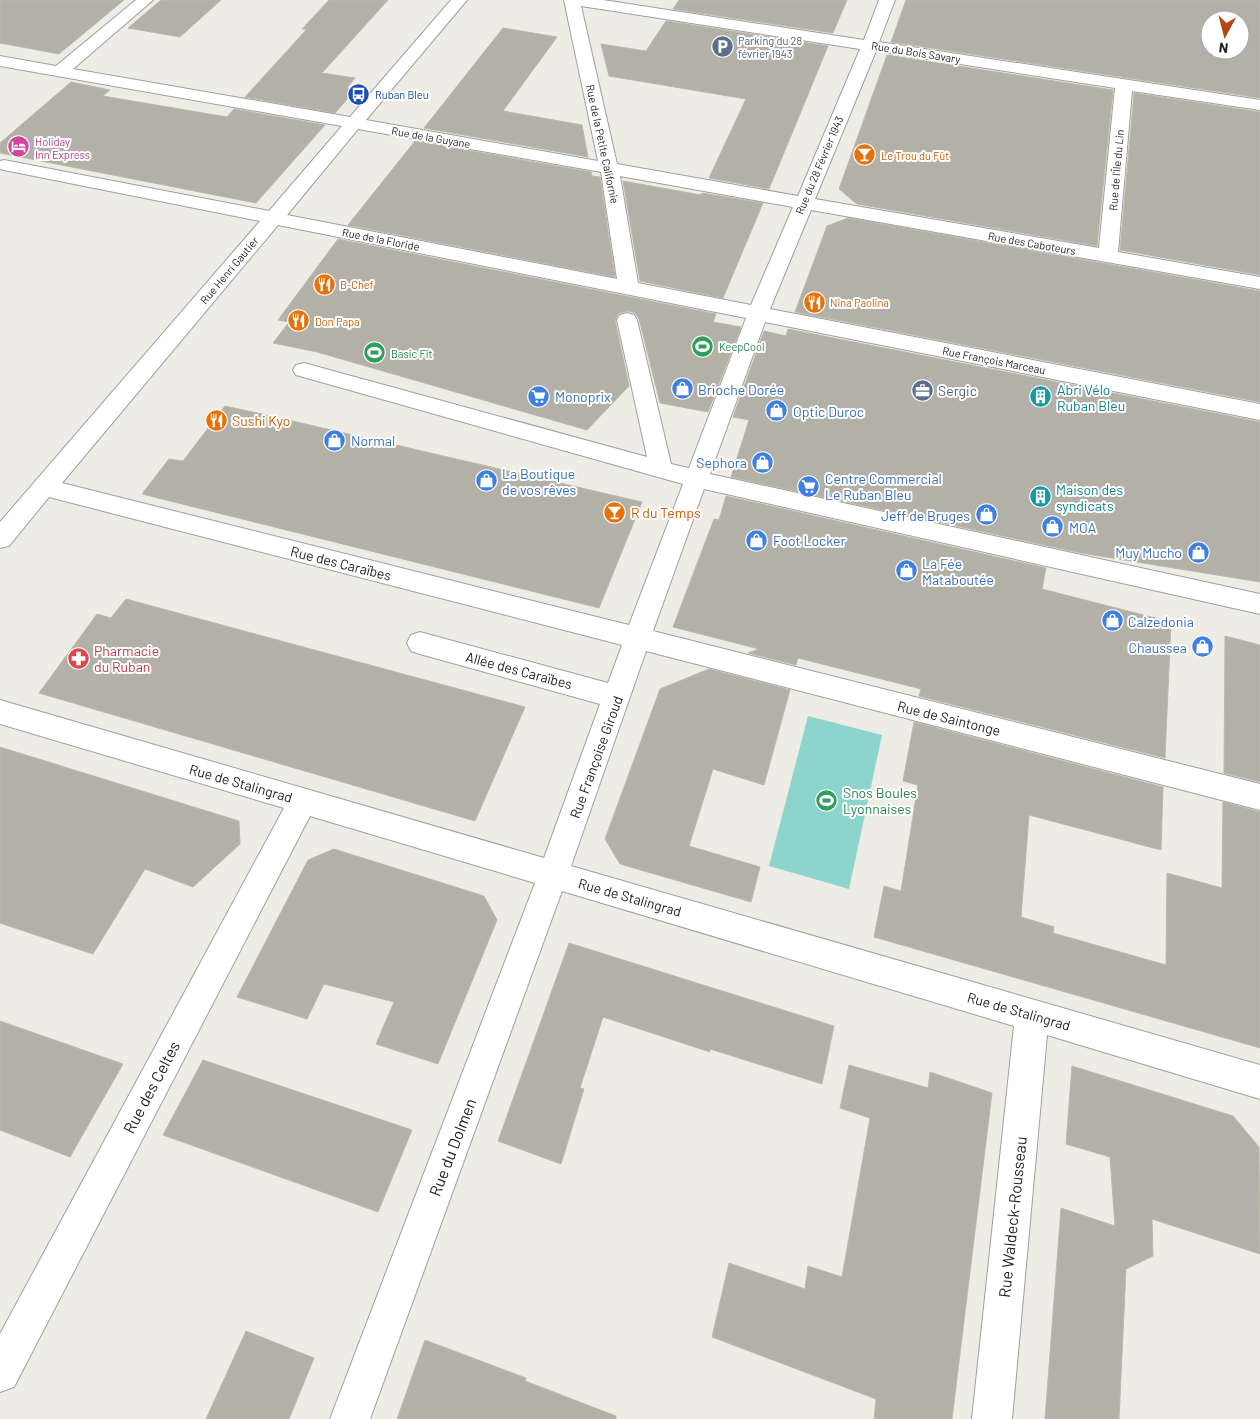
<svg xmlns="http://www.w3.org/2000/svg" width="1260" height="1419" font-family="Barlow,sans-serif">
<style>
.pitch{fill:#8cd4cc}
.building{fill:#b3b0a8;stroke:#beb8a9;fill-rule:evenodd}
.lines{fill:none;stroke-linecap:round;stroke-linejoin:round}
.minor-casing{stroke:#9f9f9f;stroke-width:2}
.minor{fill:#fff;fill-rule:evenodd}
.labels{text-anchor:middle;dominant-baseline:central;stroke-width:4;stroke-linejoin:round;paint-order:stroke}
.far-service-label{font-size:11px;fill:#4e5e75;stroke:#fff;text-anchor:start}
.far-street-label{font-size:11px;fill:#1e1e1e;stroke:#fff}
.far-transit-label{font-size:11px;fill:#164399;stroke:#fff;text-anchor:start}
.far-hotel-label{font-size:11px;fill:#b23c85;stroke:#fff;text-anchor:start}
.far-food-label{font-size:11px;fill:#c56008;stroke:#fff;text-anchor:start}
.far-leisure-label{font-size:11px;fill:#27864d;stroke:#fff;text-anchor:start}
.shop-label{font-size:14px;fill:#366cbe;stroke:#fff;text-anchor:start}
.culture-label{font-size:14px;fill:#0d838f;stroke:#fff;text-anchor:start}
.service-label{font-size:14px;fill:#4e5e75;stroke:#fff;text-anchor:start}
.food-label{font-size:14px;fill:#c56008;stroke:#fff;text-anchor:start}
.street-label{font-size:14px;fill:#1e1e1e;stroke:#fff}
.health-label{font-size:14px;fill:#be3a42;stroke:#fff;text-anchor:start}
.leisure-label{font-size:14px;fill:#27864d;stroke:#fff;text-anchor:start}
.near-street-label{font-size:16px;fill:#1e1e1e;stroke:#fff}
</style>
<rect width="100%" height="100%" fill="#eeede5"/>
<path class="pitch" d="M808,716l74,19 -33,154 -80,-23z"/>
<path class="building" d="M0,0h124l-65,54 -59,-11z
M161,0h60l-41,37 -52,-9z
M329,0h59l-66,73 33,5 -8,10 9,1 -21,24 -90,-16 62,-68h-5z
M679,0h168l-14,33 -160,-24z
M906,0h354v98l-369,-56zM1210,20h30v30h-30z
M666,21l162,25 -59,143 -60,-11 37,-79 -137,-23 -8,-32 45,7z
M503,28l54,9 -54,74 79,14 6,32 -164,-29z
M887,55l226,35 -16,156 -240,-42 -18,-15z
M71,82l39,8 -7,6 124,21 7,-8 91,16 -69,78 -256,-50v-10z
M1134,93l126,19v163l-140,-25z
M415,141l176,31 1,4 8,1 15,100 -267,-52z
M623,181l78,14 1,-2 61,10 -40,95 -83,-17z
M848,218l412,73v111l-465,-90 32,-86z
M338,239l378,75 -3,8 28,5 -33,85 -48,-9 -21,-84 -4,-6 -7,-2 -9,2 -4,7 14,66 -42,44 -270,-78 -44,-9 16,-21 -11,-2z
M788,329l472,93v160l-179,-29 -350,-76 18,-57 -16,-3 31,-86 22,5z
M225,406l46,10 371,86 -43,106 -457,-114 27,-35 14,2z
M726,496l320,72 -4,21 129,33 -6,136 -246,-62 2,-7 -123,-31 -2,7 -48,-12 11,-4 -86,-22 41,-108 5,1z
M126,599l399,108 -50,114 -436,-128 58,-79 14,4z
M1225,636l35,9v137l-36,-9z
M709,669l81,21 -26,95 -51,-16 -24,77 71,21 -9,35 -131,-38 -15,-25 55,-150z
M914,722l249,65 -2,63 -132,-35 -8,102 33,10 -1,6 113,32 1,-92 55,15 1,-86 37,10v236l-386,-111 10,-51 17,5 17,-106 -15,-4z
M0,747l239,74 1,23 -47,43 -48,-18 -52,85 -93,-31z
M334,849l150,47 13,24 -59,144 -62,-20 18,-42 -70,-18 -17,35 -70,-22 71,-137z
M569,943l265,83 -12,58 -112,-35v3l-107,-35 -23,71 4,1 -23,75 -63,-23z
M0,1021l123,43 -53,93 -70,-27z
M203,1060l209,70 -34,82 -215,-77z
M849,1065l79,23 2,-16 62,21 -40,326h-78l2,-20 -164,-62 17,-74 76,26 3,-23 34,11 28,-159 -30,-10z
M1072,1066l161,50 26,31 1,107 -108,-35 1,37 -27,13 -7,150h-74l16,-211 54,18 -5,-69 -44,-13z
M246,1331l68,27 -25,61h-83z
M425,1340l101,38 -1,3 91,35v3h-219z"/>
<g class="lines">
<defs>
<path id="minor" d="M136,0h17l-80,69 277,48 101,-117h16l-101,120 232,41 -34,-161h39l261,40 15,-40h16l-16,42 381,58v10l-128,-19 -14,161 142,25v12l-449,-79 -41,99 490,95v16l-495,-98 -55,152 550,120v20l-556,-125 -51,142 607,153v26l-614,-159 -75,215 689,199v34l-213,-64 -35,384h-40l42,-393 -452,-135 -192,528h-40l205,-536 -225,-67 -296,571 -14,5v-58l284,-526 -284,-84v-24l544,158 56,-154 -180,-50 -9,-3 -4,-8 4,-8 9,-3 188,51 14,-38 -573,-148 -40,49 -9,2v-26l260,-301 -256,-51 -4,-1v-8l4,-1 265,51 73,-85 -342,-60v-10l56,10zM581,6l279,43 -62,147 -181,-32zM876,51l239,37 -16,160 -284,-49zM358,129l243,43 16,107 -330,-64zM620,176l173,31 -42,98 -113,-22zM278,225l468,93 -57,150 -18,-4 -34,-144 -3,-5 -7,-2 -7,2 -3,5 30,137 -343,-94 -8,2 -3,5 3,5 387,109 -54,141 -567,-142z"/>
</defs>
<use href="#minor" class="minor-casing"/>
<use href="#minor" class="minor"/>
</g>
<defs>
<symbol id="parking-disc" viewBox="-11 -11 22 22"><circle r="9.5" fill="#5c6f8a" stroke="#fff"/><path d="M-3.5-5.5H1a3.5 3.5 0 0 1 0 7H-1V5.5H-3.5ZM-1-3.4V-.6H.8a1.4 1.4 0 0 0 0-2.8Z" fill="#fff"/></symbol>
<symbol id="bus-disc" viewBox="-11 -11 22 22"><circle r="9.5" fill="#1a4fb4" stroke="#fff"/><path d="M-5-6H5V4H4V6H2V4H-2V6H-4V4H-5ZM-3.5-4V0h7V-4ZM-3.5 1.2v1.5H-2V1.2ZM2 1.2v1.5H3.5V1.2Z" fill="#fff"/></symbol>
<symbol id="hotel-disc" viewBox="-11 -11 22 22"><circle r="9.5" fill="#d1479c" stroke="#fff"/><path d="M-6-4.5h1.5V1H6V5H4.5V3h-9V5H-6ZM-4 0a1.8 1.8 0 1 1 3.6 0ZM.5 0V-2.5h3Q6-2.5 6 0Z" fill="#fff"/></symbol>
<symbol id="bar-disc" viewBox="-11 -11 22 22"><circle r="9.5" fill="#e8710a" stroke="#fff"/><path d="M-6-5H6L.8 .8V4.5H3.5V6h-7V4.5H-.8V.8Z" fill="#fff"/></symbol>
<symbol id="restaurant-disc" viewBox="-11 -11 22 22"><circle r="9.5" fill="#e8710a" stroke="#fff"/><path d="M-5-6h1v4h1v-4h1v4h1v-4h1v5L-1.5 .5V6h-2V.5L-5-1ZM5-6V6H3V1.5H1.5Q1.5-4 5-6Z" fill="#fff"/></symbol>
<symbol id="stadium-disc" viewBox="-11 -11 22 22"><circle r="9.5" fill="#2e9e5b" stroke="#fff"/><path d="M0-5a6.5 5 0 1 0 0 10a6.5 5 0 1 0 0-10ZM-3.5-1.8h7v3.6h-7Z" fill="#fff"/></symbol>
<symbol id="shop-disc" viewBox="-11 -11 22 22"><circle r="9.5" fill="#3f7fe0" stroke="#fff"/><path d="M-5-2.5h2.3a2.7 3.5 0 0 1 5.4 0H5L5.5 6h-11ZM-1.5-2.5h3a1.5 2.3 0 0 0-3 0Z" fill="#fff"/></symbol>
<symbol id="office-disc" viewBox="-11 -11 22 22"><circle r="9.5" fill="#5c6f8a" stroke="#fff"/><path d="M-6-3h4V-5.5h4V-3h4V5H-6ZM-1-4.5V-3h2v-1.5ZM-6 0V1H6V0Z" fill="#fff"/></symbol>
<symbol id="supermarket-disc" viewBox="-11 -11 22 22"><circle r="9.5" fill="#3f7fe0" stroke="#fff"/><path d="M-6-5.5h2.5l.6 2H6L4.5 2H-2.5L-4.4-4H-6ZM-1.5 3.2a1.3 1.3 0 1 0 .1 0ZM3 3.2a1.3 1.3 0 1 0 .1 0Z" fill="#fff"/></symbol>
<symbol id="building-disc" viewBox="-11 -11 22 22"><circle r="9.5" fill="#0f9aa8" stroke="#fff"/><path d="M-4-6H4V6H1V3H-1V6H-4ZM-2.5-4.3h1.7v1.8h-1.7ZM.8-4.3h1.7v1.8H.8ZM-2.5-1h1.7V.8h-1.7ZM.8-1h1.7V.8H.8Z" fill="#fff"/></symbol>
<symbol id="pharmacy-disc" viewBox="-11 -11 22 22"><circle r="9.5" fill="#e0444e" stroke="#fff"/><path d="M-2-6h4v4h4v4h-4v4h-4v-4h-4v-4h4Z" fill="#fff"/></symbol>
</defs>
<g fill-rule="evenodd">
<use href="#parking-disc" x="710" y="34" width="25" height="25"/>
<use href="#bus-disc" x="346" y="82" width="25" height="25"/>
<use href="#hotel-disc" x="6" y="134" width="25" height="25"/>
<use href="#bar-disc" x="852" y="142" width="25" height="25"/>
<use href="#restaurant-disc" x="312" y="272" width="25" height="25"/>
<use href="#restaurant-disc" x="802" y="290" width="25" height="25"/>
<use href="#restaurant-disc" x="286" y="308" width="25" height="25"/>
<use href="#stadium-disc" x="690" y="334" width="25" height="25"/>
<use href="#stadium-disc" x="362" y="340" width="25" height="25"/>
<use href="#shop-disc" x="670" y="376" width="25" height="25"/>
<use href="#office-disc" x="910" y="378" width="25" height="25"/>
<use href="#supermarket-disc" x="526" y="384" width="25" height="25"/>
<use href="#building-disc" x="1028" y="384" width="25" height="25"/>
<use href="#shop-disc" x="764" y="398" width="25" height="25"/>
<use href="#restaurant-disc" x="204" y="408" width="25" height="25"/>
<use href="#shop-disc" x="322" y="428" width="25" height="25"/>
<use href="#shop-disc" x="750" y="450" width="25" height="25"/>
<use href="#shop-disc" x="474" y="468" width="25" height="25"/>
<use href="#supermarket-disc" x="796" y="474" width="25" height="25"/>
<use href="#building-disc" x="1028" y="484" width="25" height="25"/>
<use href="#bar-disc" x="602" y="500" width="25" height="25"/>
<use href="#shop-disc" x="974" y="502" width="25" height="25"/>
<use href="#shop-disc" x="1040" y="514" width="25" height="25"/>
<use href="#shop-disc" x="744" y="528" width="25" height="25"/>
<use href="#shop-disc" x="1186" y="540" width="25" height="25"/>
<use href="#shop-disc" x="894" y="558" width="25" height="25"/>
<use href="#shop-disc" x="1100" y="608" width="25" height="25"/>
<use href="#shop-disc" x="1190" y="634" width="25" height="25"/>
<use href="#pharmacy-disc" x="66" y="646" width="25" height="25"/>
<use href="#stadium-disc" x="814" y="788" width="25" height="25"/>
</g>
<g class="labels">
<g class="far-service-label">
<text x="738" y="40">Parking du 28<tspan x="738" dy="13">février 1943</tspan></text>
</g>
<g class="far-street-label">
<text transform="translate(916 52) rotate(9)">Rue du Bois Savary</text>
<text transform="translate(431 137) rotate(10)">Rue de la Guyane</text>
<text transform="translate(603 144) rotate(78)">Rue de la Petite Californie</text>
<text transform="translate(819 165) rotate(-67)">Rue du 28 Février 1943</text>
<text transform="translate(1116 170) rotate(-85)">Rue de l'Île du Lin</text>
<text transform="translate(381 239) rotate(11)">Rue de la Floride</text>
<text transform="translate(1032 243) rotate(10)">Rue des Caboteurs</text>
<text transform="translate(229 270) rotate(-50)">Rue Henri Gautier</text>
<text transform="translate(994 360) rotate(11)">Rue François Marceau</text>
</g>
<g class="far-transit-label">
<text x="375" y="94">Ruban Bleu</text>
</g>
<g class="far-hotel-label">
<text x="35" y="141">Holiday<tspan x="35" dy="13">Inn Express</tspan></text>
</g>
<g class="far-food-label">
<text x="881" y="155">Le Trou du Fût</text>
<text x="340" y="284">B-Chef</text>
<text x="830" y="302">Nina Paolina</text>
<text x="315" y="321">Don Papa</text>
</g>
<g class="far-leisure-label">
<text x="719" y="346">KeepCool</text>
<text x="391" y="353">Basic Fit</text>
</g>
<g class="shop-label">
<text x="698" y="389">Brioche Dorée</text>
<text x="555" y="396">Monoprix</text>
<text x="793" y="411">Optic Duroc</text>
<text x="351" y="440">Normal</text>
<text x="747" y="462" text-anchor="end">Sephora</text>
<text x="502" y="473">La Boutique<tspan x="502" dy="16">de vos rêves</tspan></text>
<text x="825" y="478">Centre Commercial<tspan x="825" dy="16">Le Ruban Bleu</tspan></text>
<text x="970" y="515" text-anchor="end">Jeff de Bruges</text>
<text x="1069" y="527">MOA</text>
<text x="773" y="540">Foot Locker</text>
<text x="1182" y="552" text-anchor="end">Muy Mucho</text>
<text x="922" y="563">La Fée<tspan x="922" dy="16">Mataboutée</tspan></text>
<text x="1128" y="621">Calzedonia</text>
<text x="1187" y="647" text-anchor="end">Chaussea</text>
</g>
<g class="culture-label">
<text x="1057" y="389">Abri Vélo<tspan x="1057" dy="16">Ruban Bleu</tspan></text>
<text x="1056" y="489">Maison des<tspan x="1056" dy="16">syndicats</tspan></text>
</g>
<g class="service-label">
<text x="938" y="390">Sergic</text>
</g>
<g class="food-label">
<text x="232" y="420">Sushi Kyo</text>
<text x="631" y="512">R du Temps</text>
</g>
<g class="street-label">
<text transform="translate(341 563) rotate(14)">Rue des Caraïbes</text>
<text transform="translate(519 670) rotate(15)">Allée des Caraïbes</text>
<text transform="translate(949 718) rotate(14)">Rue de Saintonge</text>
<text transform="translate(596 757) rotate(-70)">Rue Françoise Giroud</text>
<text transform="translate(241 783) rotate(16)">Rue de Stalingrad</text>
<text transform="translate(630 897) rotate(16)">Rue de Stalingrad</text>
<text transform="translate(1019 1011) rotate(16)">Rue de Stalingrad</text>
</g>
<g class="health-label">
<text x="94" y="650">Pharmacie<tspan x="94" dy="16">du Ruban</tspan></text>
</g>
<g class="leisure-label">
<text x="843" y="792">Snos Boules<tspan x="843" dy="16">Lyonnaises</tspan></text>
</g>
<g class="near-street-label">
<text transform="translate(151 1087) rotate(-62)">Rue des Celtes</text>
<text transform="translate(452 1147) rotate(-69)">Rue du Dolmen</text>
<text transform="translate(1012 1217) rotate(-84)">Rue Waldeck-Rousseau</text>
</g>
</g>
<g transform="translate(1225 35) rotate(187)"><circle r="24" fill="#ffffff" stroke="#a5a5a5"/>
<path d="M0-4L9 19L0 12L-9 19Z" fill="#b54417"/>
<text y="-8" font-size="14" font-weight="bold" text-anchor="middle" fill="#1e1e1e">N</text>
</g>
</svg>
